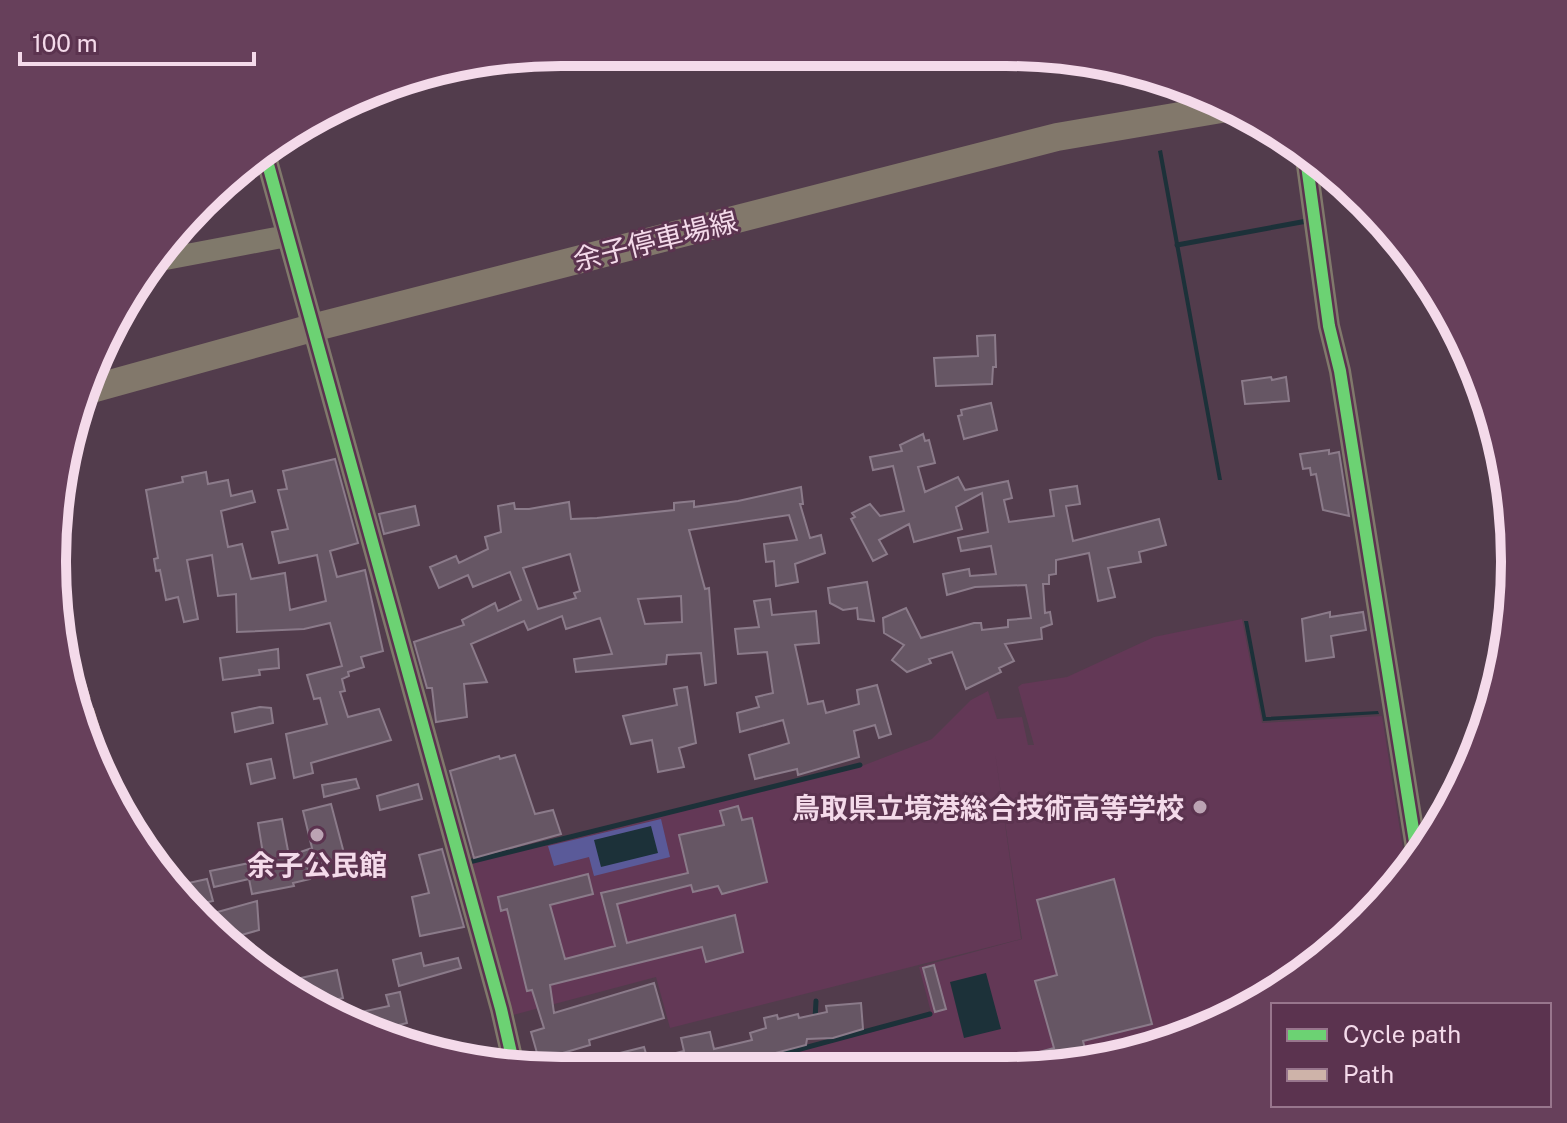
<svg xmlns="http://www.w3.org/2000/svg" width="1567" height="1123" font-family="'Public Sans','Noto Sans JP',sans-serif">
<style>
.built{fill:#633856}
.green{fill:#5a5a99}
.water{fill:#1c3139}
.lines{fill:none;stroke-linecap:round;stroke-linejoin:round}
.stream{stroke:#1c3139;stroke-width:5}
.building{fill:#665664;stroke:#8b7b8a;stroke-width:2;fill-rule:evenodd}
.minor{stroke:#80796b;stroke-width:22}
.major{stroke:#82786b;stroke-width:28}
.quiet{stroke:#ceb3a9;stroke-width:10;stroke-dasharray:20 10;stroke-linecap:butt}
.cycleway-casing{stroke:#5b334f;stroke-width:17}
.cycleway{stroke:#6cd273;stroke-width:12}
.poi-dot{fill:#bba3b3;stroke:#5b334f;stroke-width:3}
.labels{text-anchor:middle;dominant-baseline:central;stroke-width:6;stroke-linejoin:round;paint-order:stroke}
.street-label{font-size:28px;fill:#f4daea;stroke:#5b334f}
.poi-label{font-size:28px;font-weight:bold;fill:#f4daea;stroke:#5b334f;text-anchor:end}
.rim{fill:none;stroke:#f4daea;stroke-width:10}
</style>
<rect width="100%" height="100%" fill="#523c4c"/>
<path class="built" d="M1242,619l20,104 120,-7 23,146 -64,83 -140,87 -129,35 -341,2 201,-53 -13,-49 103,-28 -27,-187 26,187 -351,89 -14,-51 -143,38 -44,-152 393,-97 70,-27 39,-39 17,-9 9,28 25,-2 6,28h6l-16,-58 4,-3 45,-7 87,-40z"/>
<path class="green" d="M661,819l9,38 -76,19 -5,-19 -35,9 -6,-20z"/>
<path class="water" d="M1162,150l60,330h-4l-60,-329z
M1244,621h4l18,96 112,-6 1,3 -116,7z
M651,826l7,27 -57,14 -7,-27z
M986,973l15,56 -37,9 -14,-56z"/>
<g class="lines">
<path class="stream" d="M1177,245l130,-24
M469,862l391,-97
M815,1020l1,-19
M726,1069l204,-55"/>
</g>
<path class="building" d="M995,335l1,32h-3l-1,17 -56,2 -2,-28 44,-2 -1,-20z
M1271,377l1,3 14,-3 3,24 -44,3 -3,-23z
M991,403l6,27 -33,9 -6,-23 4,-1 -1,-5z
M923,434l2,7 4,-1 6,23 -17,4 7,25 33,-15 7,13 43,-9 4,17 -8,2 5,22 45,-6 -4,-26 27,-4 3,18 -14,2 7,35 86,-22 7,26 -27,7 2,10 -33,6 7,29 -17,4 -9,-48 -33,7v14l-7,1v9h-6l2,29 5,-1 2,12 -11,4 1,11 -37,5 9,17 -15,7 2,4 -35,17 -14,-37 -23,7 2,4 -24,9 -15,-12 12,-15 -20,-12 -1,-15 23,-10 15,30 53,-15h7l1,7 26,-3v-7l23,-2 -5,-33 -51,2 -28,8 -4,-21 26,-5 1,7 26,-2 -5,-28 -30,5 -3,-13 30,-6 -6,-39 -26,14 6,22 -48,13 -5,-18 -30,16 8,14 -14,7 -22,-42 4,-2 -3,-4 18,-9 10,12 24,-5 -11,-45 -20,4 -3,-13 32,-6 -2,-6z
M1329,450v4l10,-2 10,64 -26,-6 -7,-36 -5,1 -1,-7 -7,1 -3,-15z
M335,459l23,84 -28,8 7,26 28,-7 18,81 -22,6 3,10 -16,5 1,4 -7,3 3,12 -5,1 8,25 31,-8 12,31 -80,23 2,10 -19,5 -8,-44 41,-10 -7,-26 -6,1 -7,-24 35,-9 -12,-43 -26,6 -67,3 -1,-38 -18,2 -6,-41 -25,5 11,59 -14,3 -6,-25 -12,3 -6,-30 -4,1 -2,-12 4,-1 -12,-68 37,-8 -1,-5 24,-5 2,12 20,-4 3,16 21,-5 3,11 -34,9 7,36 14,-3 9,35 34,-6 5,37 36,-9 -9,-46 -38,8 -7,-31 16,-3 -10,-39 9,-1 -4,-18z
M801,487l2,17h-3l10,34 11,-3 4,18 -30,11 3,18 -22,4 -2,-25 -8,1 -2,-18 33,-4 -8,-25 -100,15 16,59 4,-1 7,95 -11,2 -4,-32 -34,2 -1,9 -90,8 -2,-13 38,-5 -12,-36 -34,11 -4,-13 -34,14 -4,-9 -53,23 16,38 -23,2 3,33 -31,5 -4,-34h-5l-13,-46 50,-17 -2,-5 33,-17 3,8 23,-11 -11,-28 -37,15 -5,-12 -29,13 -9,-21 26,-11 3,7 29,-14 -3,-12 16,-5 -3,-26 16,-3 1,6h14l40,-7 2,17 26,-1 77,-8v-7l20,-2v6l44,-6zM570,554l10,37 -6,2 2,5 -38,11 -15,-41zM681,596l1,26 -37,2 -7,-25z
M415,506l4,19 -35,9 -5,-20z
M867,582l7,39 -16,-2 -1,-11 -14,2 -13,-7 -2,-15z
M770,599l2,16 44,-4 3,32 -24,2 13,59 15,-3 3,12 33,-9 -2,-14 20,-5 14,49 -12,4 -4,-13 -21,6 5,26 -61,18 -1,-6 -42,10 -6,-24 40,-12 -6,-23 -43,12 -3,-19 22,-6 -3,-10 17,-4 -6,-41 -29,2 -3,-25 24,-2 -5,-26z
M1330,612v5l33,-5 3,18 -35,6 3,21 -28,4 -4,-42z
M278,649l1,19 -20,2 1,5 -37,5 -3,-22z
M687,687l9,56 -17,5 5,19 -26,5 -6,-32 -21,4 -8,-28 54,-11 -3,-16z
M260,707l11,1 2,15 -38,9 -3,-19z
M515,755l20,59 18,-4 8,24 -87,24 -24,-87 49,-15 1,3z
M271,759l4,19 -24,6 -4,-20z
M356,779l3,9 -35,9 -2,-12z
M418,784l4,15 -42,11 -3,-14z
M331,804l14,53 -38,9 3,13 -17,4 1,3 -42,8 -3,-15 -35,8 -4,-16 54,-11 -6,-37 24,-4 7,37 23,-8 -9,-37z
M738,806l4,14 10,-2 15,64 -45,12 -4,-8 -25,6 -2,-7 -74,19 10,39 108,-28 8,37 -37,10 -4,-15 -152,38 4,28 100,-30 10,35 -75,22 1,5 -51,15 -8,-28 13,-4 -12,-38 -5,1 -20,-82 -6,2 -3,-14 90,-23 5,20 -43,11 15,54 50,-13 -14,-53 87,-20 -9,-38 45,-10 -4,-14z
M442,849l22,78 -44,9 -8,-39 17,-4 -10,-38z
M207,879l6,22 -23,5 -15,-15 10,-2 -1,-5z
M1114,879l38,145 -69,17 3,12 -48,14h-39v-4l55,-15 -19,-67 22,-6 -20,-75z
M257,901l2,29 -28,8 -13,-10 -4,-15z
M421,953l3,13 34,-8 3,10 -62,18 -6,-26z
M934,965l12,44 -11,3 -12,-44z
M337,970l6,28 -25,6 -31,-23z
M400,992l7,31 -28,7 -24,-7 -3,-9 37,-8 -3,-11z
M861,1003l2,26 -30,9 -26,1 -1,6 -92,24h-102l-4,-13 36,-9 4,13 36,-9 -3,-13 29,-6 4,17 38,-9 -2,-7 16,-5 -2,-10 13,-3 1,4 20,-5 1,4 28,-6 -1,-6z"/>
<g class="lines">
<path class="minor" d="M264,150l237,859 13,57
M1306,158l23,168 11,45 76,477
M155,261l132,-25"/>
<path class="major" d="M88,390l224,-62 745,-191 170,-29"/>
<path class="quiet" d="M56,563l22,112 31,98"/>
<defs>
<path id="cycleway" d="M264,150l237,859 13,57
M1306,158l23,168 11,45 76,477"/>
</defs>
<use href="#cycleway" class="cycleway-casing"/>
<use href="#cycleway" class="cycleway"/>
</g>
<g class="poi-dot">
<circle cx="1200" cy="807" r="8"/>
<circle cx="317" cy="835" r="8"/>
</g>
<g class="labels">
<g class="street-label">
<text transform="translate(655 240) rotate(-14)">余子停車場線</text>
</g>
<g class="poi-label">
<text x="1184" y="807">鳥取県立境港総合技術高等学校</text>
<text x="317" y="864" text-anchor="middle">余子公民館</text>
</g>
</g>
<path d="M0 0H1567V1123H0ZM561 66H1006A495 495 0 0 1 1501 561V562A495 495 0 0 1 1006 1057H561A495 495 0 0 1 66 562V561A495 495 0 0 1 561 66Z" fill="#67405b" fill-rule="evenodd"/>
<path class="rim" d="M561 66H1006A495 495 0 0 1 1501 561V562A495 495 0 0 1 1006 1057H561A495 495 0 0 1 66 562V561A495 495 0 0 1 561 66Z"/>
<rect x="1271" y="1003" width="280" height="104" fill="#5b334f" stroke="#98768d" stroke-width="2"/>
<rect x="1287" y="1029" width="40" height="12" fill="#6cd273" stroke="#98768d" stroke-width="2"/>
<text x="1343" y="1043" font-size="24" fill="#f4daea">Cycle path</text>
<rect x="1287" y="1069" width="40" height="12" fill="#ceb3a9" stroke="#98768d" stroke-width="2"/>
<text x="1343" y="1083" font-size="24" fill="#f4daea">Path</text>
<path d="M20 52v12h234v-12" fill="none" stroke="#f4daea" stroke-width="4"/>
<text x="32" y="52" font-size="24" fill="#f4daea" stroke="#5b334f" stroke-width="6" paint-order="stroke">100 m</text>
</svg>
